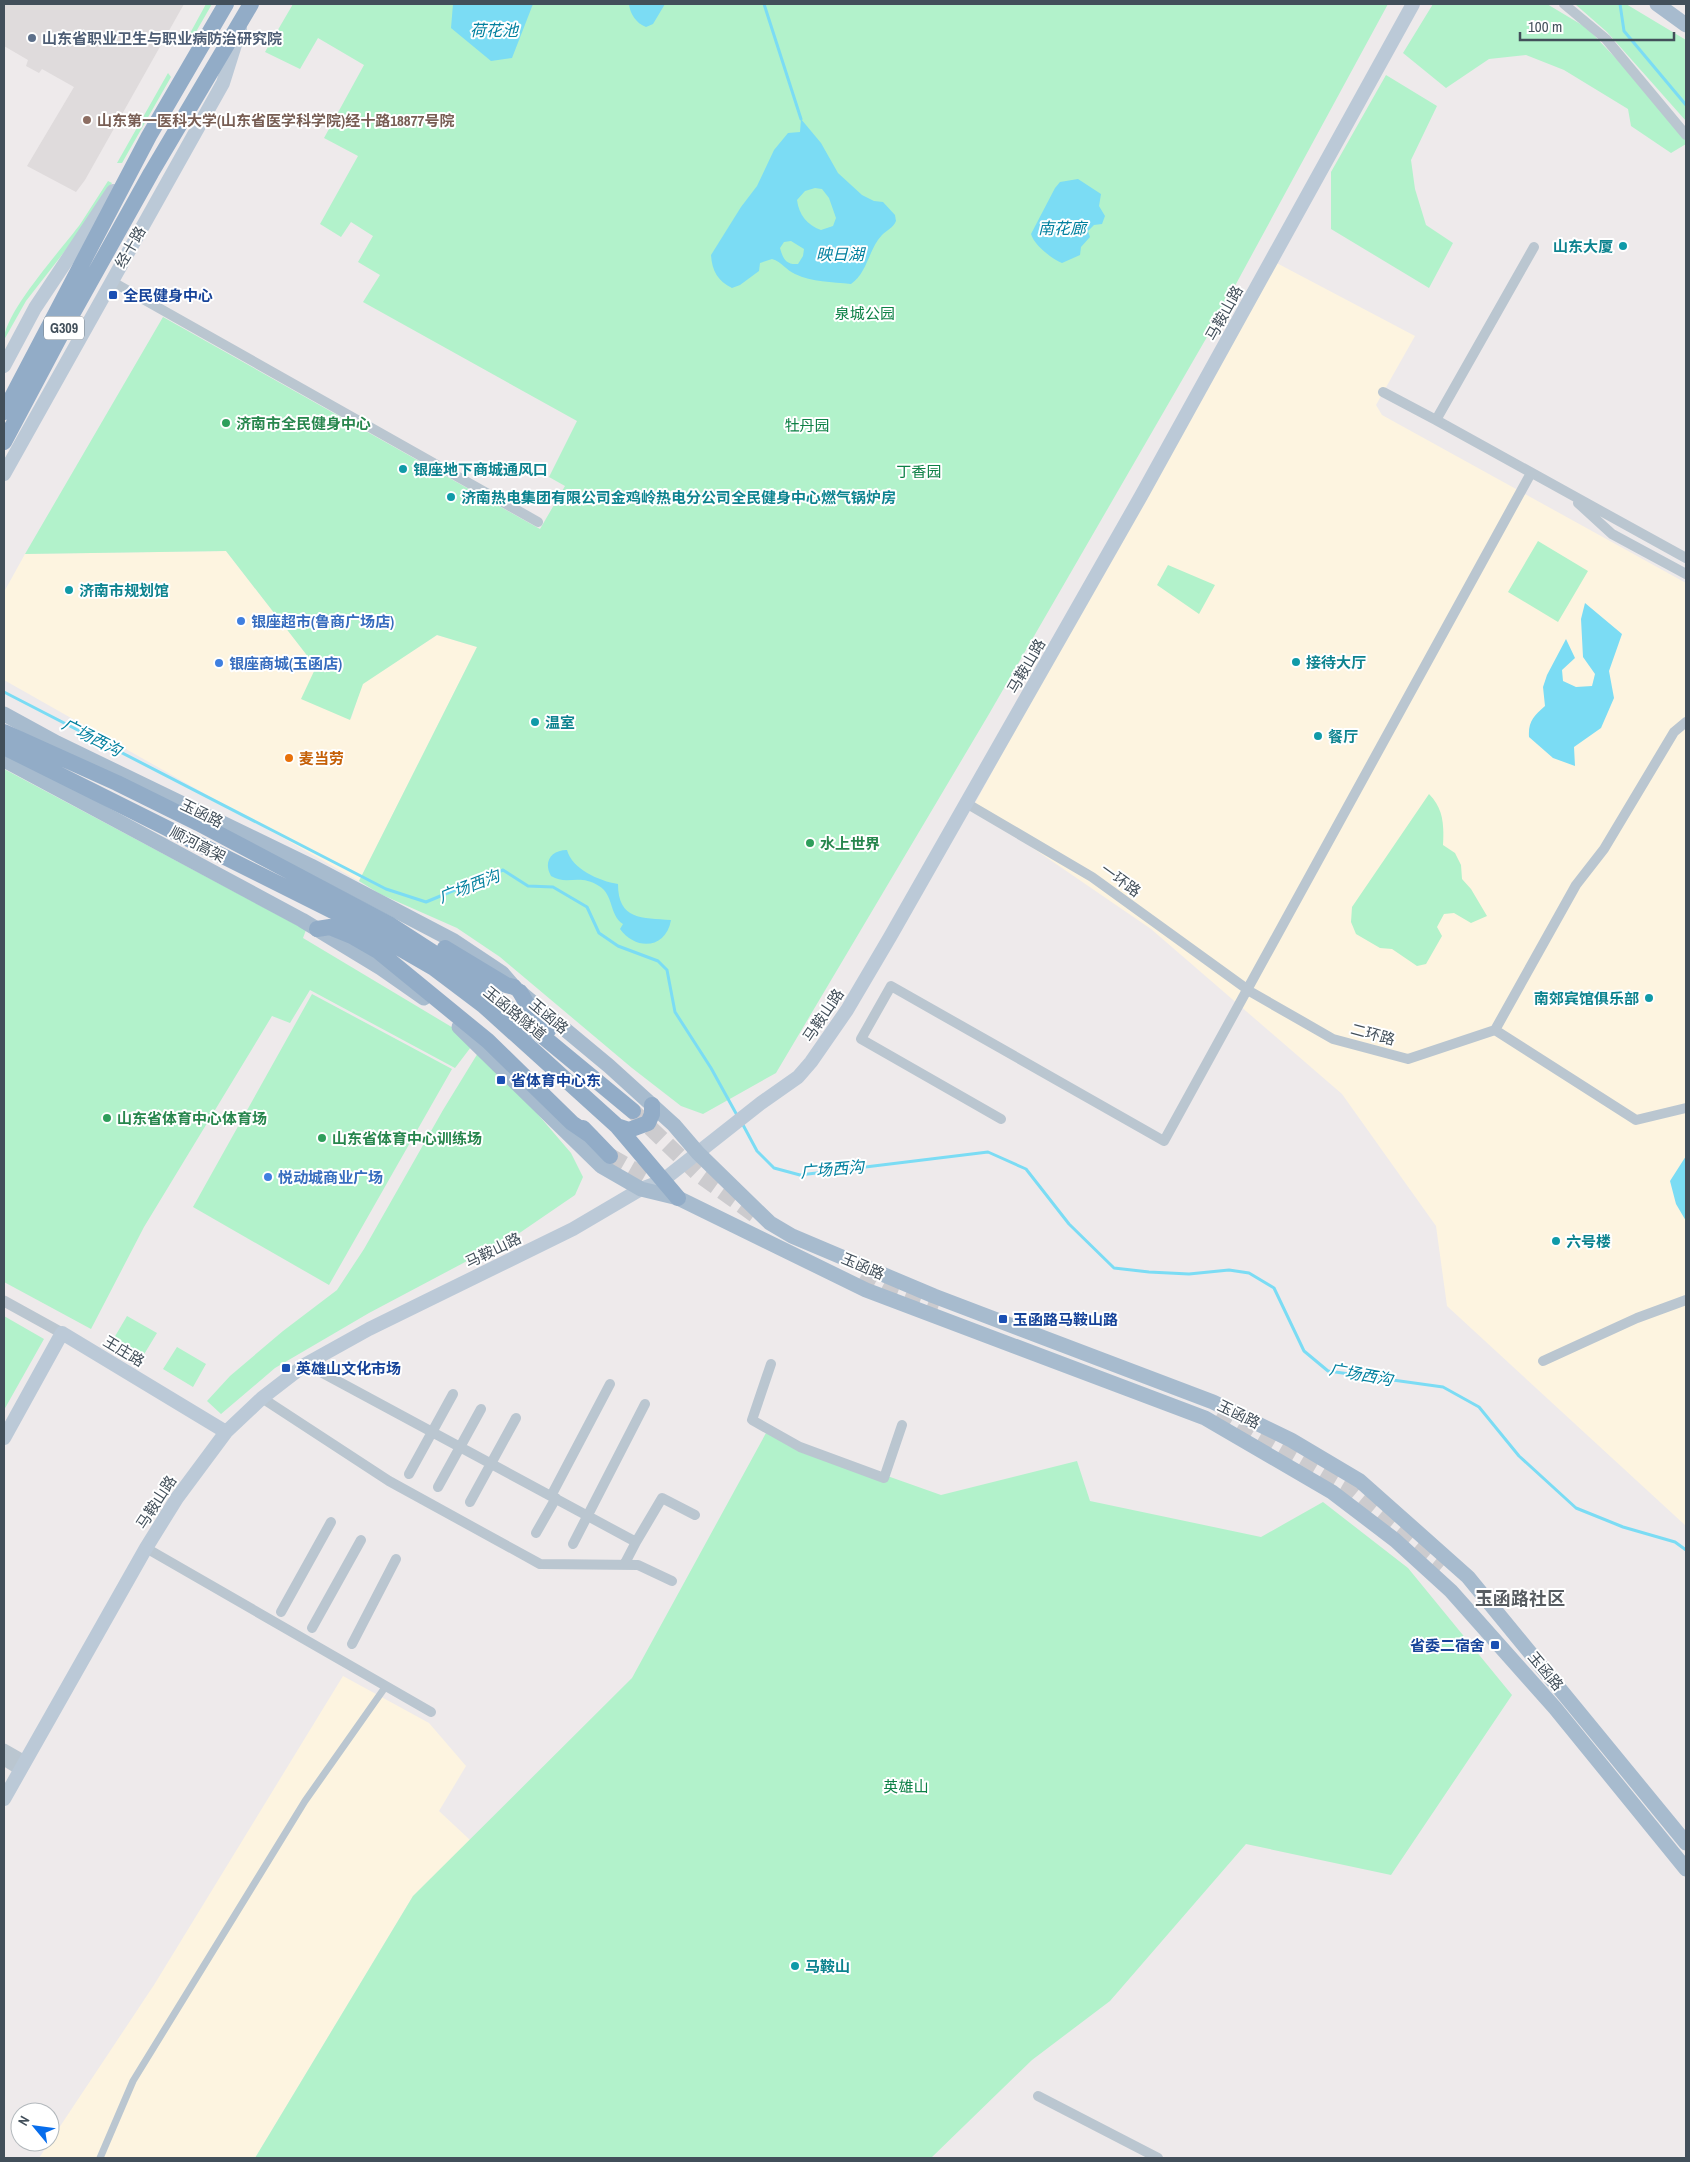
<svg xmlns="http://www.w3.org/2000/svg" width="1690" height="2162" font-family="'Archivo Narrow','Noto Sans SC',sans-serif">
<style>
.commercial{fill:#fdf4e0}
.education{fill:#dfdbdc}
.green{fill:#b2f2cb}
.water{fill:#7bdcf4;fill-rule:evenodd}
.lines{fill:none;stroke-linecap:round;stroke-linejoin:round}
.stream{stroke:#7bdcf4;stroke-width:3}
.trunk-tunnel{stroke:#cccbce;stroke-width:16;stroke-dasharray:16 8;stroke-linecap:butt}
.pedestrian{stroke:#bac6d0;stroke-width:7}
.minor{stroke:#bac6d0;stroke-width:10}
.tertiary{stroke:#bac6d0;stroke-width:11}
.secondary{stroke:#bbc9d7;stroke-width:14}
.primary{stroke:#a7bbce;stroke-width:15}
.trunk{stroke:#92acc7;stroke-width:16}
.service-dot{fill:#5c6f8a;stroke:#fff;stroke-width:2}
.education-dot{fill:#8d6e63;stroke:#fff;stroke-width:2}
.culture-dot{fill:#0f9aa8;stroke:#fff;stroke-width:2}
.transit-dot{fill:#1a4fb4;stroke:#fff;stroke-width:2}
.leisure-dot{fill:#2e9e5b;stroke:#fff;stroke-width:2}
.shop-dot{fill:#3f7fe0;stroke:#fff;stroke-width:2}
.food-dot{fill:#e8710a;stroke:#fff;stroke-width:2}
.labels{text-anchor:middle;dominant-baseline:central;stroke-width:4;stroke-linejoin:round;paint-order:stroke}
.shield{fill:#fff;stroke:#7b848c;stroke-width:1}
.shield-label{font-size:14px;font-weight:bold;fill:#424f5a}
.service-label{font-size:15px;font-weight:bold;fill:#4e5e75;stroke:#fff;text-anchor:start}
.education-label{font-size:15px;font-weight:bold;fill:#785e54;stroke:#fff;text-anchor:start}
.culture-label{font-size:15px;font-weight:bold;fill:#0d838f;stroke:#fff;text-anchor:start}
.street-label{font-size:15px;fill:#424f5a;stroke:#fff}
.transit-label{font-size:15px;font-weight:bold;fill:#164399;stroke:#fff;text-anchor:start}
.park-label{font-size:15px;fill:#0d8146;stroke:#fff}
.leisure-label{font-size:15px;font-weight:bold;fill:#27864d;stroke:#fff;text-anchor:start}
.shop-label{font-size:15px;font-weight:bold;fill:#366cbe;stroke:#fff;text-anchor:start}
.food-label{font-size:15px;font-weight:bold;fill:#c56008;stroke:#fff;text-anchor:start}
.water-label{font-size:16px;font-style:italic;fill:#02809f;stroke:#fff}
.quarter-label{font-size:18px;font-weight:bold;fill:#575c61;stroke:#fff}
</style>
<rect width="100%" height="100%" fill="#eeeaeb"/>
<path class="commercial" d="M1271,260l144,76 -39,69 6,10 304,168v943l-239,-220 -11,-80 -94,-132 -191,-165 -178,-122z
M226,551l90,116 35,52 11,-35 75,-49 40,12 -118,234 -355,-201v-88l21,-38z
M343,1676l86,47 37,43 -27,45 31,29 -57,56 -158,262h-216l115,-173z"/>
<path class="education" d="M4,4h180l-99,176 -9,12 -49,-26 47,-79 -32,-18 -3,4 -13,-7 2,-6 -24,-14z"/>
<path class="green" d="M206,4h6l-19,33h-5z
M293,4h1095l-177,326 -222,384 -213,359 -73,41 -22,-8 -49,-38 -132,-111 -43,-29 -77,-34 -21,-13 118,-234 -40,-12 -74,49 -13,36 -49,-21 15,-32 -90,-116 -201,3 138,-237 377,212 25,-43 -16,-9 28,-56 -214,-119 17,-27 -22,-13 15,-26 -22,-14 -10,15 -21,-13 38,-68 -34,-18 40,-73 -46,-27 -18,31 -35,-17z
M1433,4h114l40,24 99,104v12l-15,9 -40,-27 -3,-17 -64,-39 -38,-15 -37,4 -43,29 -43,-35z
M1575,4h51l60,36v81l-79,-89z
M168,73l3,4 -49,86h-5z
M1386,75l51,31 -26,54 4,29 11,36 27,18 -24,45 -98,-59v-57z
M108,181l4,2 -26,41 -60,77 -22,39c0,-28 59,-92 77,-117 9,-14 18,-28 27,-42z
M1538,541l50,30 -30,51 -50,-30z
M1168,565l47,20 -16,29 -42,-29z
M4,769l302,161 -3,8 167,100 4,5 -19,25 -145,-78 -20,33 -18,-7 -128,211 -53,102 -87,-47z
M1429,794c15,15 15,32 14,51l12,8 6,12 1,14 9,10 16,27 -16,7 -17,-10 -10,1 -7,13 5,9 -16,28 -9,2 -25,-17 -12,-1 -24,-14 -5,-12 1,-15z
M312,994l140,75 -123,216 -136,-78z
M481,1048l90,105 12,24 -8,18 -57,39 -149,79 -94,55 -54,46 -14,-13 23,-25 53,-45 54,-41 27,-41 79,-139z
M4,1316l40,23 -40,71z
M127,1316l30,17 -14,23 -29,-18z
M177,1347l29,17 -13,23 -30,-18z
M766,1433l175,62 136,-34 13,40 171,36 62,-35 85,66 104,127 -121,180 -145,-31 -136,157 -78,59 -101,98h-676l158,-262 219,-218z"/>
<path class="water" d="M453,4h80l-21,54 -21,3 -40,-33z
M629,4h36l-12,20 -7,3c-10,-4 -16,-13 -17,-23z
M801,119l20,24 17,30 24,22 12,6 9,1 12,13 1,6c-3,7 -9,9 -14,14 -14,15 -14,37 -31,49 -19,-2 -39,-2 -56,-10 -9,-4 -13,-12 -23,-15l-12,4 -1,8 -19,14 -8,3c-14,-7 -20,-17 -21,-33l30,-48 16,-21 17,-36 14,-17 12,-1zM815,188l7,1 7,9 7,20 -3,8 -12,4c-14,-5 -22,-15 -24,-30l8,-9zM791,241l13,8 -1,7 -5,8c-12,1 -15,-5 -18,-16l4,-6z
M1078,179l23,15 -2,12 6,10 -3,8 -8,1 -6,6 2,6 -9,10 -1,8 -18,8c-10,-4 -28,-18 -31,-29l24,-46 5,-6z
M1585,603l37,31 -13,37 5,27 -13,30 -27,19 1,19 -22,-8 -24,-21c-1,-16 5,-21 16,-31l-2,-19 4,-12 19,-36 9,19 -13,12 1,11 13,6 16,-1 3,-12 -12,-17 -2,-38z
M567,850c5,19 32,31 51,34 0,36 24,34 53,36 -5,29 -35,31 -51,9l3,-5c-14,-9 -9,-29 -24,-38 -20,-13 -32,0 -48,-10 -8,-14 0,-26 16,-26z
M1686,1156v65l-10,-17 -6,-23z"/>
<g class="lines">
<path class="stream" d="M764,4l37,115
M1620,4l4,27 62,74
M4,692l382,197 40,13 77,-32 25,16 25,1 34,20 12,26 19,13 40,15 9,9 8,42 36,56 27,49
M742,1123l15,28 17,17 26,7 188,-23 38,17 43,55 45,44 35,4 40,2 40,-4 20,3 25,15 30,63 24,20 115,16 36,20 40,49 57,52 47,19 52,15 11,8"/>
<path class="trunk-tunnel" d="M633,1111l65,63 61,44
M610,1156l59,34
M863,1272l32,17 44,16
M1219,1411l134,78 91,76"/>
<path class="pedestrian" d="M100,2158l33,-77 172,-280 81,-115"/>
<path class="minor" d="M1564,4l42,35 80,96
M111,281l427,241
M1383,392l53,28 98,-173
M1436,420l250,138
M1578,503l34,31 74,40
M1686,722l-12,10 -70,117 -28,36 -81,145 141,90 50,-12
M966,803l126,74 159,115 82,47 75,20 87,-29
M1001,1119l-140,-80 30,-53 273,155 367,-668
M1543,1361l94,-43 49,-18
M306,1364l330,178 -12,23
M771,1364l-19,56 48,27 84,31 18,-53
M262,1398l127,83 151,83 98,1 34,16
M409,1474l44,-80
M438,1487l43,-78
M551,1496l59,-112
M470,1502l46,-84
M536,1533l20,-35
M636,1542l26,-44 33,17
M573,1544l72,-140
M146,1548l285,164
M281,1612l50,-90
M312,1628l49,-88
M352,1644l44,-85
M1038,2096l120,62"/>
<path class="tertiary" d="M4,1301l58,32
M4,1749l21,12
M4,1760l16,10"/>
<path class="secondary" d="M4,366l31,-58 78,-117
M4,474l219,-391 17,-54
M4,1438l58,-105 164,99
M4,1799l142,-251 31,-50 49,-66 36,-34 44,-34 63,-35 204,-100 68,-40 21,-8 99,-78 37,-26 13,-15 36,-52 43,-73 251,-441 272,-492"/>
<path class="primary" d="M1657,4l29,21
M4,714l53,29 254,123 143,75 48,32 12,14 95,79 65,59 24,28 72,70 22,13 142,60 279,106 78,38 69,41 108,96 218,266
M4,760l298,160 79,48 43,30
M459,1027l142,139 40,23 37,9 188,92 339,128 127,74 63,48 56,51 104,117 131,161"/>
<path class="trunk" d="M4,412l145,-276 77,-132
M4,442l62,-117 85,-152 100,-169
M4,732l113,51 81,40 191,101 82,53 162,134
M4,747l347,173 83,48 49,37 134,121 61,72
M317,929l13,-2 22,9 26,15 110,90 84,82 19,13
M445,948l61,37 8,2
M520,992l11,19 18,18
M617,1126l12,4 19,-7 4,-9v-9
M583,1128l27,28"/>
</g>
<circle class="service-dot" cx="32" cy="38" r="5"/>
<circle class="education-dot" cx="87" cy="120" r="5"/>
<g class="culture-dot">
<circle cx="1623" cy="246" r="5"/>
<circle cx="403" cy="469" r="5"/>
<circle cx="451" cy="497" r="5"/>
<circle cx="69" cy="590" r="5"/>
<circle cx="1296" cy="662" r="5"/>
<circle cx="535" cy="722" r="5"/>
<circle cx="1318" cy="736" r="5"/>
<circle cx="1649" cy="998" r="5"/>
<circle cx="1556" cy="1241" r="5"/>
<circle cx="795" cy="1966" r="5"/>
</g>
<g class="transit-dot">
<rect x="108" y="290" width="10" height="10" rx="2.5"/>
<rect x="496" y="1075" width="10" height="10" rx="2.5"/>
<rect x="998" y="1314" width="10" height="10" rx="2.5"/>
<rect x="281" y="1363" width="10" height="10" rx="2.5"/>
<rect x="1490" y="1640" width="10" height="10" rx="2.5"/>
</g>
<g class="leisure-dot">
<circle cx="226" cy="423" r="5"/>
<circle cx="810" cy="843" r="5"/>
<circle cx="107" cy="1118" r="5"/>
<circle cx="322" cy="1138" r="5"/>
</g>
<g class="shop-dot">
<circle cx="241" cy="621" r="5"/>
<circle cx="219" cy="663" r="5"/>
<circle cx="268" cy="1177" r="5"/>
</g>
<circle class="food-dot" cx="289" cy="758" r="5"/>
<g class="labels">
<rect class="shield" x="44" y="316.5" width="40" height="23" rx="4"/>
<g class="shield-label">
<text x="64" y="328">G309</text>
</g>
<g class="service-label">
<text x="42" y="38">山东省职业卫生与职业病防治研究院</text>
</g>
<g class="education-label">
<text x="97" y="120">山东第一医科大学(山东省医学科学院)经十路18877号院</text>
</g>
<g class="culture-label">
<text x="1613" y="246" text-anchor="end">山东大厦</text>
<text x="413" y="469">银座地下商城通风口</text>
<text x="461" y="497">济南热电集团有限公司金鸡岭热电分公司全民健身中心燃气锅炉房</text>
<text x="79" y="590">济南市规划馆</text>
<text x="1306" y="662">接待大厅</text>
<text x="545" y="722">温室</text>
<text x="1328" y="736">餐厅</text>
<text x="1639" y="998" text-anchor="end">南郊宾馆俱乐部</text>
<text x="1566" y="1241">六号楼</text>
<text x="805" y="1966">马鞍山</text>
</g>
<g class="street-label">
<text transform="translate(130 247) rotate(-60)">经十路</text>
<text transform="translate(1224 313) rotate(-61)">马鞍山路</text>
<text transform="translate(1026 666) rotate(-60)">马鞍山路</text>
<text transform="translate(202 813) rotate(26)">玉函路</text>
<text transform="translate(198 844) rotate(27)">顺河高架</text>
<text transform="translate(1121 880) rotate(36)">一环路</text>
<text transform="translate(515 1013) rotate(39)">玉函路隧道</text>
<text transform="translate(823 1015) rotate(-56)">马鞍山路</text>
<text transform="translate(549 1016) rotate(40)">玉函路</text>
<text transform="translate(1373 1034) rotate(15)">二环路</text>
<text transform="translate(493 1250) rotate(-26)">马鞍山路</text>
<text transform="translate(863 1266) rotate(23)">玉函路</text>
<text transform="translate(124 1351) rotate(31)">王庄路</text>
<text transform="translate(1239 1414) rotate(26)">玉函路</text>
<text transform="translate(156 1502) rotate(-57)">马鞍山路</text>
<text transform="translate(1546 1671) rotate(50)">玉函路</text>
</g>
<g class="transit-label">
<text x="123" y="295">全民健身中心</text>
<text x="511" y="1080">省体育中心东</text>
<text x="1013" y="1319">玉函路马鞍山路</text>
<text x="296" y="1368">英雄山文化市场</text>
<text x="1485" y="1645" text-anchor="end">省委二宿舍</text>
</g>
<g class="park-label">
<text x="865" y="313">泉城公园</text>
<text x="807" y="425">牡丹园</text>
<text x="919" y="471">丁香园</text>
<text x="906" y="1786">英雄山</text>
</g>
<g class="leisure-label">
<text x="236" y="423">济南市全民健身中心</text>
<text x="820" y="843">水上世界</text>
<text x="117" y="1118">山东省体育中心体育场</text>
<text x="332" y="1138">山东省体育中心训练场</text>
</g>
<g class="shop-label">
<text x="251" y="621">银座超市(鲁商广场店)</text>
<text x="229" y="663">银座商城(玉函店)</text>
<text x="278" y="1177">悦动城商业广场</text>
</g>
<g class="food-label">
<text x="299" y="758">麦当劳</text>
</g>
<g class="water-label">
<text x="494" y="30">荷花池</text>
<text x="1062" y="228">南花廊</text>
<text x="840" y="254">映日湖</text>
<text transform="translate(92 737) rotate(27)">广场西沟</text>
<text transform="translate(469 886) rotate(-21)">广场西沟</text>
<text transform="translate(832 1169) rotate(-5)">广场西沟</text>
<text transform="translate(1361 1374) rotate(10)">广场西沟</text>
</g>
<g class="quarter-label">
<text x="1520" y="1598">玉函路社区</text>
</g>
</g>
<rect width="1690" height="2162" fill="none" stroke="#424f5a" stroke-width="10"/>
<g transform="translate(35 2127) rotate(299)"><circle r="24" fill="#ffffff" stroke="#b3b9bd"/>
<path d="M0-4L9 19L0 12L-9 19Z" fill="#076dec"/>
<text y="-8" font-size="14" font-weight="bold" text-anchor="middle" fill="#424f5a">N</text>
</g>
<path d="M1520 32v8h154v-8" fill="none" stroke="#424f5a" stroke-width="2.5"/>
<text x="1528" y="32" font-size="15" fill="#424f5a" stroke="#ffffff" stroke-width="4" paint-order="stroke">100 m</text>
</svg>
